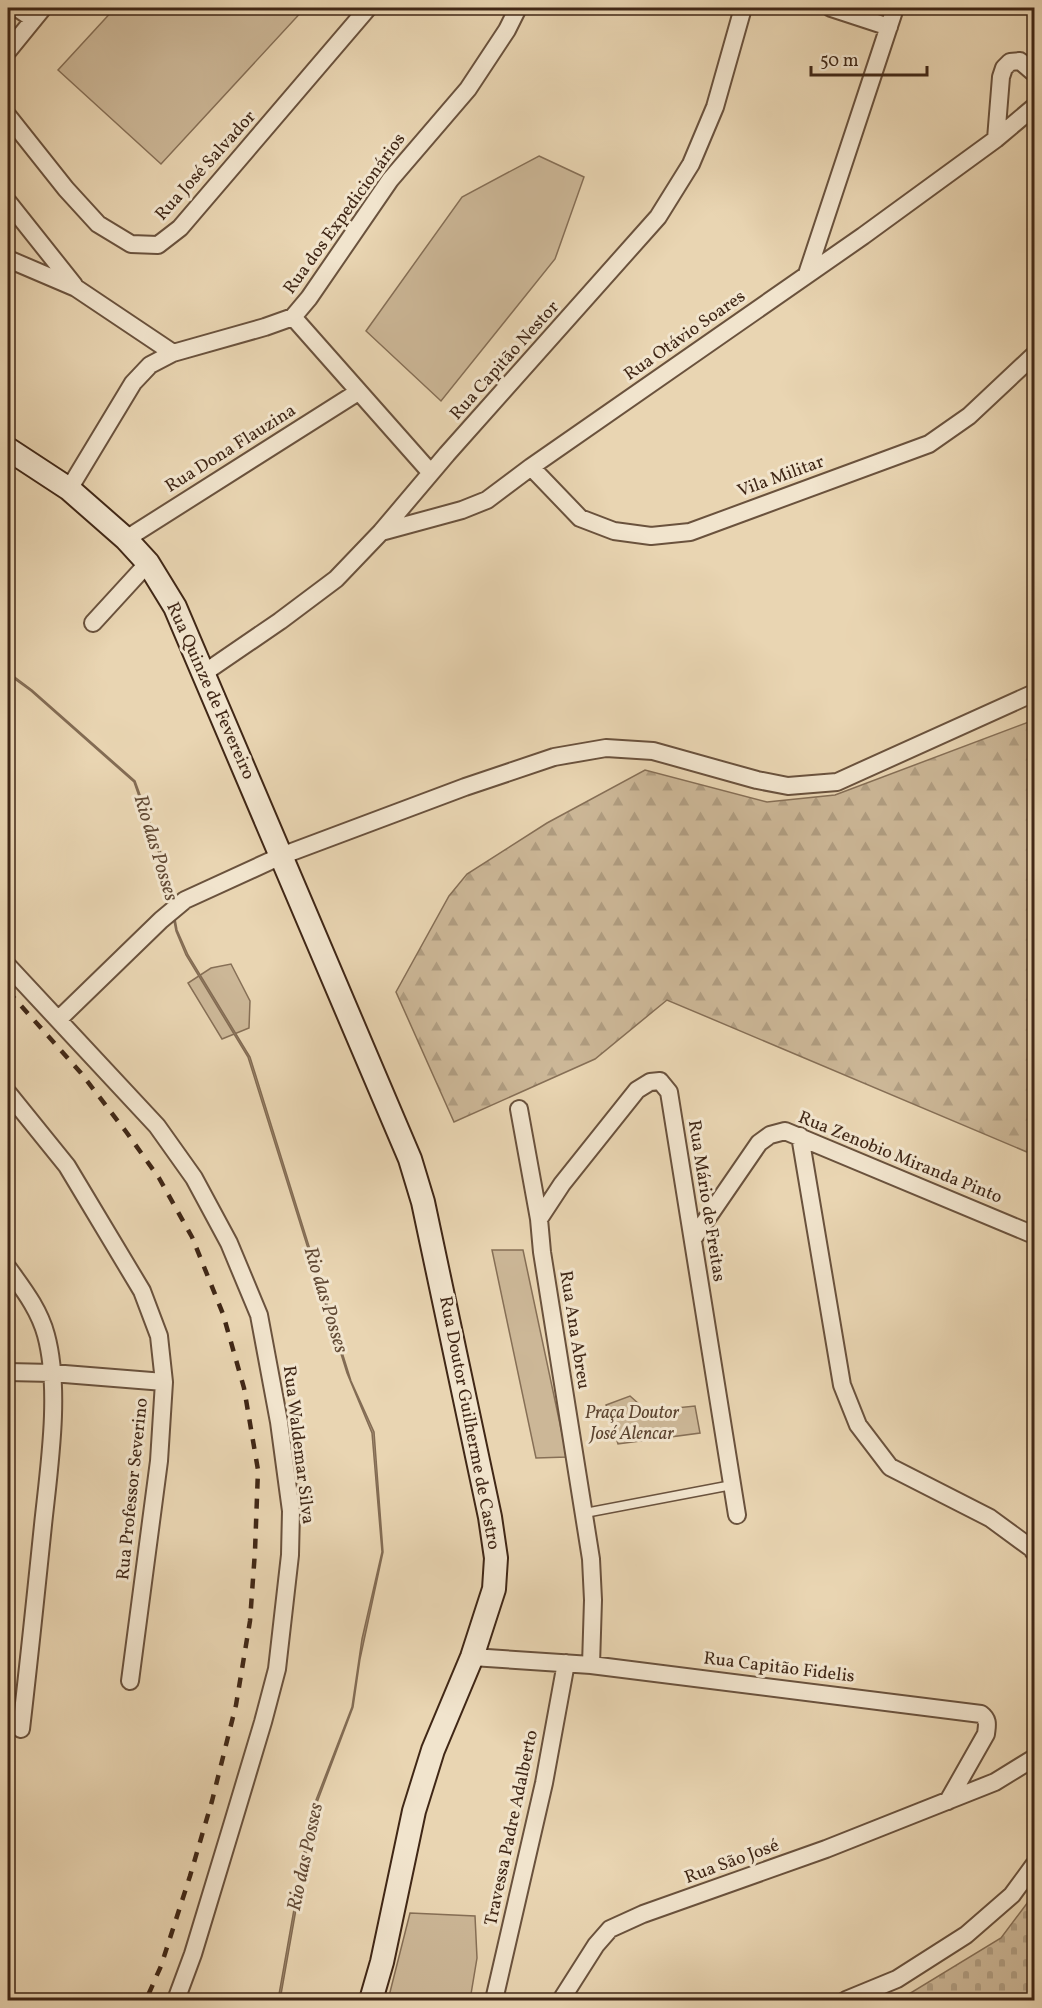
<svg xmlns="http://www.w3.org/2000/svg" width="1042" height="2008" font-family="Vollkorn,serif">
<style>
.green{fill:#ccb797;stroke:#866f56;stroke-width:1.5}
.forest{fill:url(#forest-firs);stroke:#866f56;stroke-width:1.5}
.cemetery{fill:url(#cemetery-stones);stroke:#866f56;stroke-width:1.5}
.water{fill:#b09a7d;stroke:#836c54;stroke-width:1.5}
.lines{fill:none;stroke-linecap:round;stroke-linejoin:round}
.service-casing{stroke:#6a523d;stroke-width:11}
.minor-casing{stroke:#6a523d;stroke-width:20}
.secondary-casing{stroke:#402716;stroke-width:26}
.service{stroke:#f1e4cd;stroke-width:8}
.minor{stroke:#f1e4cd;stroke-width:16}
.secondary{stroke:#f1e4cd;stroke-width:22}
.rail{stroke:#402716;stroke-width:4.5;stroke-dasharray:10 10;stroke-linecap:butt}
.labels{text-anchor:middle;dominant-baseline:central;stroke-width:6;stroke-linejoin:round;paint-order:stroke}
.street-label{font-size:18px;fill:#402716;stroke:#f1e4cd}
.park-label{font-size:18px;font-style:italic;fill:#5c4430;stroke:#f1e4cd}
.water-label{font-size:20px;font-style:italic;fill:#624a35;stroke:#f1e4cd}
</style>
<defs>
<pattern id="forest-firs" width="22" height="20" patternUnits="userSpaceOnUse" patternTransform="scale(1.5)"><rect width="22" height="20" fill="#ccb797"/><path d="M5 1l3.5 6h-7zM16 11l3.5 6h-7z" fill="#b09d81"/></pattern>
<pattern id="cemetery-stones" width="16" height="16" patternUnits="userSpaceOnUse" patternTransform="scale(1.5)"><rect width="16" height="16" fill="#ccb797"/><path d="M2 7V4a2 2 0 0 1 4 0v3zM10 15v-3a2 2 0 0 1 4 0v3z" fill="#b09d81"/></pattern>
</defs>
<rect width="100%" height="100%" fill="#e9d5b2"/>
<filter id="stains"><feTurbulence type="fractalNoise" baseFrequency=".00333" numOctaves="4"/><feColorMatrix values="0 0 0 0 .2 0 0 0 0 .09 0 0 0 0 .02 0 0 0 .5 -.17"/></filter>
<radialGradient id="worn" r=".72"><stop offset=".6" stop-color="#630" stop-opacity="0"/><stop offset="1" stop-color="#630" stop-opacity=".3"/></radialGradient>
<path class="green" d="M115,8h190l-144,156 -103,-94z
M539,156l45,21 -29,82 -114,142 -75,-70 96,-134z
M231,964l19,37 -1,27 -27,11 -34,-56 23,-15z
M492,1250h31l44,207 -31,1z
M630,1396l17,15 48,-5 5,27 -82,11 -12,-39z
M410,1913l65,3 2,42 -7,42h-82z"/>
<path class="forest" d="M1034,720v435l-367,-155 -72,59 -141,63 -58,-130 53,-96 18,-22 80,-51 98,-53 122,32 68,-7z"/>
<path class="cemetery" d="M1034,1894v106h-135l102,-62z"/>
<path class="water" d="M8,672l24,18 103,91 30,83 12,66 11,25 62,102 101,324 23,51 9,120 -23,107 -7,48 -40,106 -33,187h-2l33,-187 41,-106 10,-68 20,-87 -10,-119 -25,-60 -99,-316 -62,-102 -10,-24 -13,-66 -29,-83 -103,-91 -23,-17z"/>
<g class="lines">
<defs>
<path id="service" d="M585,1513l147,-28"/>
<path id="minor" d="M17,8l16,11
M831,8l58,19
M8,51l35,-43
M8,116l58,73 32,35 33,20 27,1 22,-17 188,-220
M996,139l5,-62 3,-9 6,-6 10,-1 14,12
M8,202l66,83
M8,259l68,29 97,65
M807,274l88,-266
M293,317l138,156
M531,467l49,51 34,13 37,5 39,-4 239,-88 40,-28 65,-61
M69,489l64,-106 17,-18 23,-12 92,-26 28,-10 16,-19 81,-118 78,-91 39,-59 11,-22
M381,532l81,-22 25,-10 44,-33 332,-231 133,-97 38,-32
M126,539l232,-147
M93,623l55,-60
M204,673l76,-52 56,-42 45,-47 66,-78 211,-237 33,-53 24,-57 28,-99
M8,966l149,160 37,52 35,65 30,72 20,107 12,89 -1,44 -13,114 -14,53 -30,100 -40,132 -17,46
M59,1019l102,-99 24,-20 96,-44 184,-69 89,-30 52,-9 47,3 104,29 31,6 49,-4 197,-89
M8,1093l59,73 75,125 17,45 5,46 -5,79 -29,220
M519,1109l20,110 3,33 49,307 2,41 -2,65
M800,1136l42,249 16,40 32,42 100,51 41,30 3,4
M539,1219l23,-35 75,-94 13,-8 10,-1 9,11 68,423
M693,1239l66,-96 11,-8 15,-4 249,104
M8,1268c15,21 31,41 38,67 15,55 3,133 -3,190 -7,68 -14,136 -22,204
M8,1372l44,1 112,9
M472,1657l119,8 390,49c8,6 6,11 5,20l-38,67
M494,2000l50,-217 22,-120
M561,2000l35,-55 14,-16 33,-15 183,-65 169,-67 39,-24
M846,2000l51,-21 69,-44 46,-40 22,-30"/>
<path id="secondary" d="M8,449l61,40 57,50 22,24 27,44 235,552 13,43 67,315 6,41 -2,31 -22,68 -39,93 -19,61 -32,151 -11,38"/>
</defs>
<use href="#service" class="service-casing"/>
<use href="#minor" class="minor-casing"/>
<use href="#secondary" class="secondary-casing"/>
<use href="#service" class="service"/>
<use href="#minor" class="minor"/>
<use href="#secondary" class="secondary"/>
<path class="rail" d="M8,991l73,82 46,60 32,45 33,59 31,77 21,74 14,82 -3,81 -5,70 -14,84 -24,96 -22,75 -29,90 -15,34"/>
</g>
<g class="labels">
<g class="street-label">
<text transform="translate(206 166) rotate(-48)">Rua José Salvador</text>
<text transform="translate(345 214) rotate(-54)">Rua dos Expedicionários</text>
<text transform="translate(685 336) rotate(-35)">Rua Otávio Soares</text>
<text transform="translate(505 361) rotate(-48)">Rua Capitão Nestor</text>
<text transform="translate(231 449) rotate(-32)">Rua Dona Flauzina</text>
<text transform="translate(781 477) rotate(-20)">Vila Militar</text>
<text transform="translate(210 691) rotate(66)">Rua Quinze de Fevereiro</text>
<text transform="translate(900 1158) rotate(22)">Rua Zenobio Miranda Pinto</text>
<text transform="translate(706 1201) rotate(81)">Rua Mário de Freitas</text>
<text transform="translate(574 1330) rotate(81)">Rua Ana Abreu</text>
<text transform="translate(469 1423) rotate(79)">Rua Doutor Guilherme de Castro</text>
<text transform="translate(298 1445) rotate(83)">Rua Waldemar Silva</text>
<text transform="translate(133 1489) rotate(-84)">Rua Professor Severino</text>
<text transform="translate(779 1668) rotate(7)">Rua Capitão Fidelis</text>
<text transform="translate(512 1828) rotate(-78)">Travessa Padre Adalberto</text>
<text transform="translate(732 1862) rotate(-20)">Rua São José</text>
</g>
<g class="park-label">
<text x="632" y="1413">Praça Doutor<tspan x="632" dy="21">José Alencar</tspan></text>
</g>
<g class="water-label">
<text transform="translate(155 848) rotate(73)">Rio das Posses</text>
<text transform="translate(325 1300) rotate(73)">Rio das Posses</text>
<text transform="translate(306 1857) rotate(-78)">Rio das Posses</text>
</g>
</g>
<rect width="1042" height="2008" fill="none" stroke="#e9d5b2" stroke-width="30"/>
<rect x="9" y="9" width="1024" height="1990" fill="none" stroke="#402716" stroke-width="3"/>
<rect x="15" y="15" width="1012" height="1978" fill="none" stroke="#402716" stroke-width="1.5"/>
<path d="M811 66v9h116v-9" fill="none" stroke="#402716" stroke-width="3"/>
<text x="820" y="66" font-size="18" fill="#402716" stroke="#f1e4cd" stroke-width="4.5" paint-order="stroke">50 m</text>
<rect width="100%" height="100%" filter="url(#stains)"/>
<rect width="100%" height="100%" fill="url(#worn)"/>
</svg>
